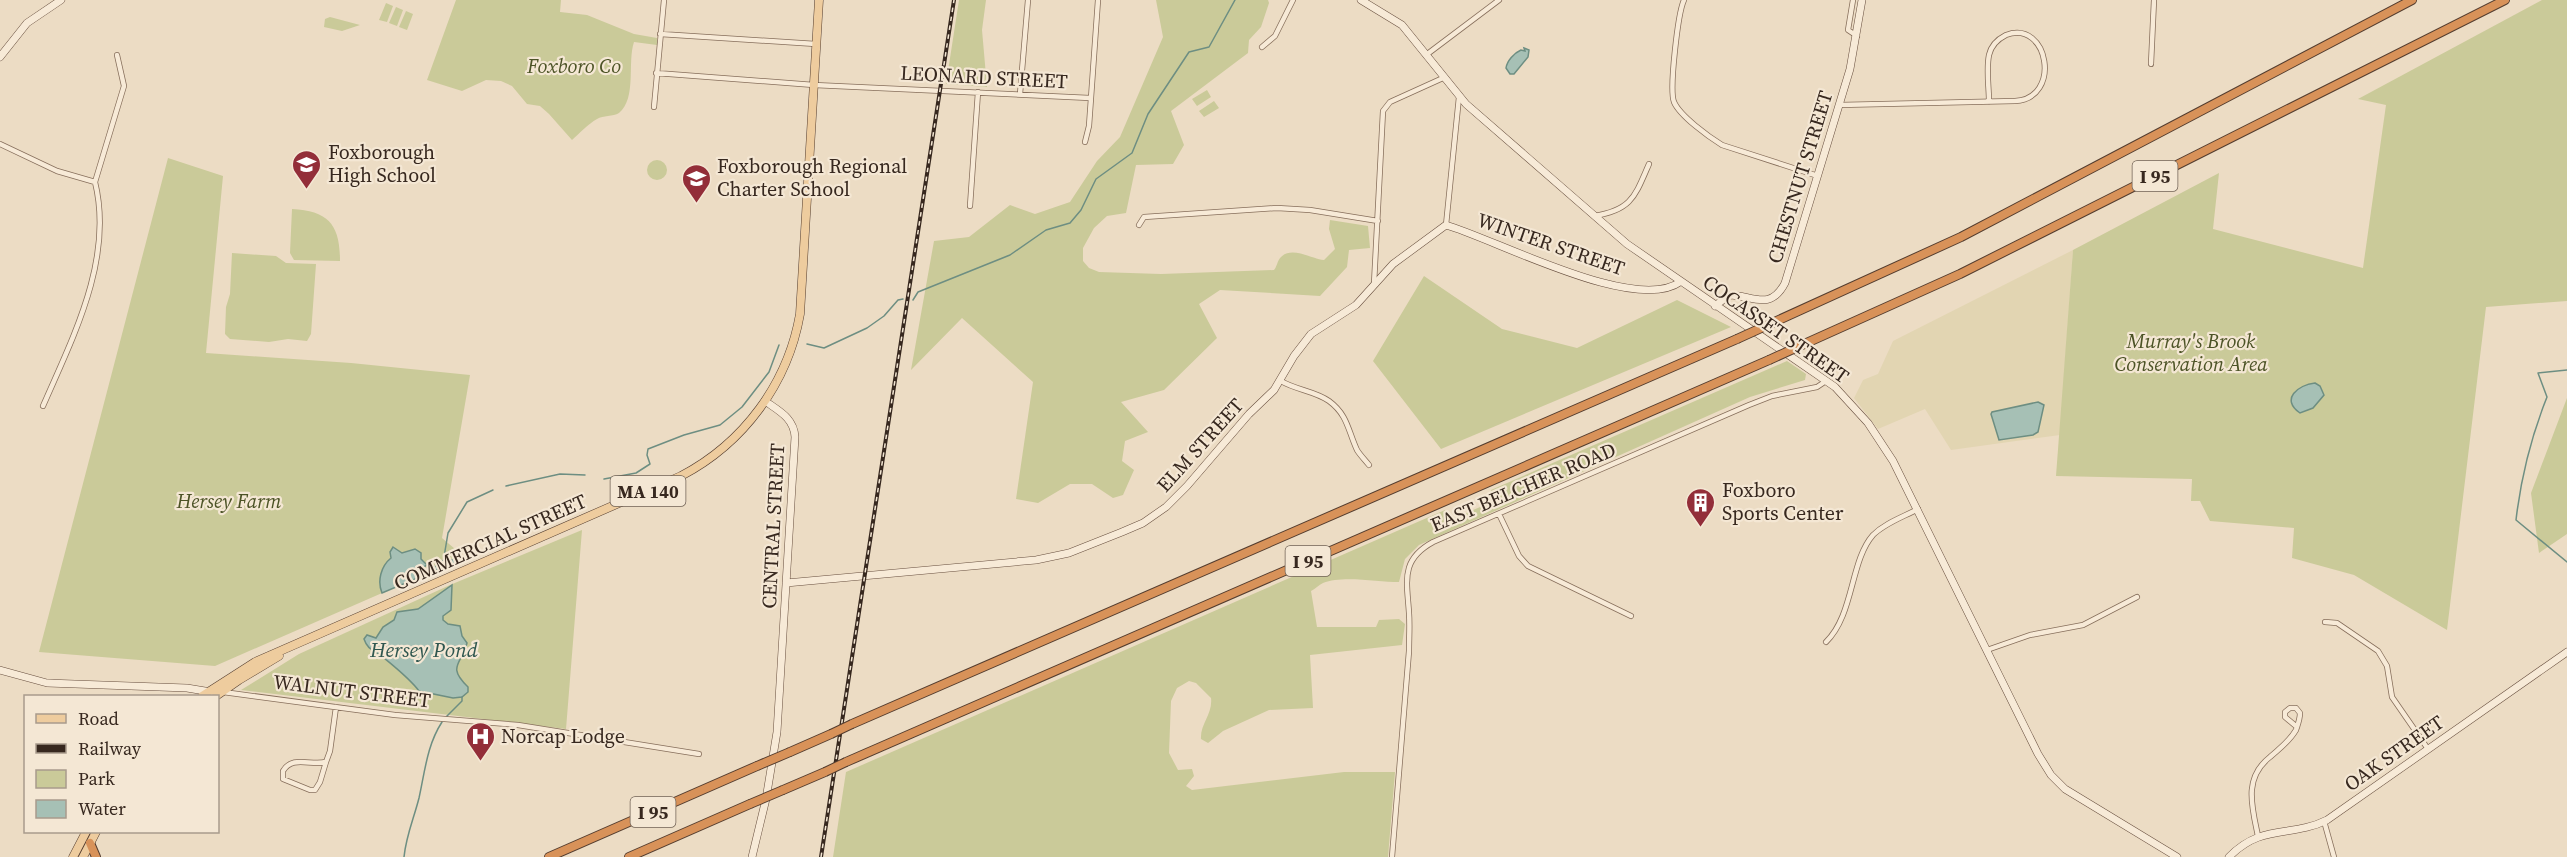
<svg xmlns="http://www.w3.org/2000/svg" width="2567" height="857" font-family="'Source Serif 4',serif">
<style>
.farmland{fill:#e2d5b2}
.green{fill:#caca99}
.water{fill:#a6c0b5;stroke:#6d8e82;stroke-width:1.5}
.lines{fill:none;stroke-linecap:round;stroke-linejoin:round}
.stream{stroke:#6d8e82;stroke-width:1.5}
.street-casing{stroke:#866e5b;stroke-width:6}
.secondary-casing{stroke:#684f3f;stroke-width:8}
.primary-casing{stroke:#543d2f;stroke-width:9}
.highway-casing{stroke:#543d2f;stroke-width:10}
.street{stroke:#f7ead7;stroke-width:4.5}
.secondary{stroke:#f7ead7;stroke-width:7}
.primary{stroke:#eecc9e;stroke-width:8}
.highway{stroke:#d89259;stroke-width:8}
.rail-casing{stroke:#37281f;stroke-width:4}
.rail{stroke:#f4e7d4;stroke-width:1.5;stroke-dasharray:4.5;stroke-linecap:butt}
.highway-bridge-casing{stroke:#543d2f;stroke-width:10;stroke-linecap:butt}
.highway-bridge{stroke:#d89259;stroke-width:8}
.labels{text-anchor:middle;dominant-baseline:central;stroke-width:4.5;stroke-linejoin:round;paint-order:stroke}
.shield{fill:#f4e7d4;stroke:#706155;stroke-width:1.5}
.shield-label{font-size:18px;font-weight:bold;fill:#37281f}
.park-label{font-size:20px;font-style:italic;fill:#4c5326;stroke:#f4e7d4}
.street-label{font-size:20px;fill:#37281f;stroke:#f4e7d4}
.poi-label{font-size:20px;fill:#37281f;stroke:#f4e7d4;text-anchor:start}
.water-label{font-size:21px;font-style:italic;fill:#2f564f;stroke:#f4e7d4}
</style>
<rect width="100%" height="100%" fill="#ecdcc4"/>
<path class="farmland" d="M2073,250l-13,185 -109,15 -26,-41 -47,20 -24,-31 9,-18 15,-6 15,-33z"/>
<path class="green" d="M456,0h105l-1,12 27,3 47,19 23,4v7l-23,-3c-7,20 3,56 -15,71 -6,4 -16,2 -22,6 -9,5 -17,14 -25,21l-23,-26 -9,-8 -13,-2 -15,-18 -11,-5 -15,-1 -24,11 -35,-11z
M959,0h27l-4,30 5,57 -41,-3z
M1156,0h112l1,3 -8,24 -12,13 -1,13 -77,58 13,34 -11,19 -37,1 -10,48 -19,3 -13,12 -11,20v13l6,7 10,4 62,2 113,-4c3,-3 3,-9 7,-13 11,-11 31,2 43,3l11,-11 -6,-20 1,-9 38,6 2,22 -21,2 -2,17 -27,29 -100,-6 -21,14 18,34 -53,52 -43,12 27,30 -23,9 -3,20 12,9 -11,25 -10,3 -21,-14h-22l-32,19 -22,-4 17,-117 -71,-64 -51,52 23,-129 35,-4 41,-32 25,9 35,-12 27,-41 23,-24 43,-100z
M2542,0h25v301l-81,6 -39,323 -93,-55 -62,-17 2,-30 -84,-7 -10,-20h-9l1,-22 -136,-3 17,-226 146,-77 -6,56 150,39 23,-163 -28,-6z
M386,3l7,3 -6,16 -8,-2z
M396,7l7,3 -6,16 -8,-3z
M406,11l7,3 -6,16 -8,-3z
M330,17l30,8 -18,6 -18,-4 1,-8z
M1207,90l4,7 -14,9 -5,-7z
M1214,101l5,7 -15,9 -5,-6z
M168,158l55,18 -17,177 145,10 119,12 -28,163 13,11 3,8 -8,3 -2,-3c-6,1 -10,7 -11,12l-222,97 -176,-14z
M647 170a10 10 0 1 1 20 0a10 10 0 1 1-20 0Z
M292,209c37,2 48,16 48,52l-46,-1 -4,-7z
M232,253l44,3 10,7 30,1 -5,70 -4,7 -19,-2 -19,3 -39,-3 -5,-5 1,-27 4,-13z
M1424,276l78,53 75,19 100,-48 54,27 -290,122 -68,-88z
M1787,361l19,13 -1,6 -55,17 -331,148 -14,14 -6,23c-21,0 -57,-7 -76,1 -4,2 -8,6 -12,8l6,36h59l3,-7 20,-1 6,5 -3,21 -92,10 3,53 -44,2 -46,21 -15,12 -7,-4c-1,-15 12,-25 10,-41l-15,-15 -7,-2 -12,7 -6,13 -2,52 9,17 14,-1 2,7 -8,10 6,4 152,-18h51l-7,85h-555l13,-85 599,-262 5,10 44,-19 -3,-11z
M2567,398v136l-28,19 -8,-60z
M582,530l-16,199 -325,-39 58,-36 151,-69z"/>
<path class="water" d="M1524,48l5,2 -1,7 -14,17h-4l-4,-6c1,-7 8,-15 15,-18l4,1z
M2315,383l5,3 4,9 -11,13 -13,5c-20,-14 -2,-28 15,-30z
M2038,402l6,3 -6,27 -5,3 -34,5 -8,-26 1,-2z
M393,547l9,6 13,-4 6,4v6l6,6 -5,3v5l18,-9 6,-7 4,3 7,-1 -1,5 -2,3 -6,-2 -66,28c-5,-12 -1,-27 9,-35l-1,-6z
M452,585l-1,25 -8,6v4l5,4 12,2 2,10 5,7c-5,21 -21,23 1,44v5l-6,5 -9,1 -34,-7c-9,-12 -23,-23 -35,-33 -9,-8 -16,-7 -20,-19l3,-4 9,3 7,-11 11,-7 3,-8 21,-3z"/>
<g class="lines">
<path class="stream" d="M913,300l5,-8 92,-37 36,-25 24,-7 11,-13 15,-31 36,-26 16,-39 41,-62 20,-5 26,-47
M807,344l17,4 43,-20 17,-12 14,-16 5,-1
M2567,370l-29,3 9,24c-16,40 -26,80 -31,123l51,42
M604,479l32,-6 14,-9 -3,-9 1,-6 36,-14 36,-10 22,-18 27,-35 10,-27
M506,486l54,-12 25,1
M444,557l4,-24 19,-31 26,-12
M445,718l17,-17v-4
M404,857c2,-21 10,-39 15,-59 6,-27 8,-53 23,-76"/>
<defs>
<path id="street" d="M1684,0c-6,13 -15,89 -10,102 6,14 35,35 48,43l96,31
M1853,0l-5,30 9,6
M660,34l156,10
M1262,47l13,-11 18,-36
M1426,55l73,-55
M2151,64l3,-64
M656,73l158,12 276,13
M1020,94l8,-94
M1839,105l176,-4c47,-2 34,-82 -9,-66 -8,4 -15,11 -17,20 -3,15 0,32 0,47
M654,107l10,-107
M1085,142l4,-16 9,-126
M0,144l57,27 38,11
M970,206l8,-114
M1594,216c38,-6 41,-20 55,-52
M1139,225l5,-8 133,-9 33,2 68,11
M1446,225l13,-128
M1374,284l9,-173 7,-9 53,-24
M1281,381c15,9 34,10 48,20 19,14 19,30 28,49 3,5 8,10 12,15
M43,406c30,-69 71,-147 52,-224l29,-96 -7,-31
M1499,514l20,42 9,10 103,50
M2325,622l12,1 41,28 9,15 5,31 36,52
M1826,642c28,-27 24,-81 47,-107 12,-12 30,-18 45,-26
M1987,650l43,-15 53,-10 54,-28
M223,692l172,23 123,10 181,29
M326,762l-6,20 -5,8h-5l-27,-11v-8c9,-16 28,-5 43,-9l4,-11 6,-44
M2324,821l10,36
M2258,836c-6,-29 -15,-58 12,-79 10,-9 19,-15 26,-27 2,-6 4,-11 4,-17l-4,-5h-6l-5,4v5l12,10
M1392,857l17,-206c0,-13 1,-26 0,-38 -2,-32 -9,-53 24,-71l316,-137 23,-9 45,-9 9,-6"/>
<path id="secondary" d="M1361,0l41,25 64,79 161,140 208,143 33,36 25,38 145,293 13,21 14,14 112,68
M0,57l27,-34 34,-23
M1715,306l14,-11c23,0 41,17 56,-12l65,-214 12,-69
M786,583l250,-23 33,-7 53,-21 21,-9 23,-16 21,-21 62,-72 25,-24 20,-34 17,-22 45,-29 37,-41 53,-39c51,15 189,89 234,57
M0,670l47,13 140,5 24,4
M752,857l14,-58 11,-67 18,-295c-1,-19 -16,-26 -30,-36
M2229,857c33,-34 62,-19 98,-37l240,-168"/>
<path id="primary" d="M202,696l53,-34 426,-186c63,-33 107,-93 119,-162l19,-314
M216,696l23,-16 40,-24
M73,857l13,-25
M83,857l13,-25"/>
<path id="highway" d="M1770,324l191,-87 451,-237
M1802,345l158,-71 545,-274
M852,724l885,-385
M790,752l41,-18
M846,762l923,-402
M783,790l42,-18
M90,843l6,14
M549,857l208,-91
M629,857l121,-53"/>
</defs>
<use href="#street" class="street-casing"/>
<use href="#secondary" class="secondary-casing"/>
<use href="#primary" class="primary-casing"/>
<use href="#highway" class="highway-casing"/>
<use href="#street" class="street"/>
<use href="#secondary" class="secondary"/>
<use href="#primary" class="primary"/>
<use href="#highway" class="highway"/>
<defs>
<path id="rail" d="M821,857l133,-857"/>
</defs>
<use href="#rail" class="rail-casing"/>
<use href="#rail" class="rail"/>
<defs>
<path id="highway-bridge" d="M1737,339l33,-15
M1769,360l33,-15
M831,734l21,-10
M757,766l33,-14
M825,772l21,-10
M750,804l33,-14"/>
</defs>
<use href="#highway-bridge" class="highway-bridge-casing"/>
<use href="#highway-bridge" class="highway-bridge"/>
</g>
<defs>
<symbol id="school-pin" viewBox="-11 -11 22 30"><path d="M0 17L-7.5 6A9.5 9.5 0 1 1 7.5 6Z" fill="#932e39" stroke="#f4e7d4"/><path d="M0-5L7-2L0 1L-7-2ZM-4 1L0 2.5L4 1V4Q0 6-4 4Z" fill="#fff"/></symbol>
<symbol id="building-pin" viewBox="-11 -11 22 30"><path d="M0 17L-7.5 6A9.5 9.5 0 1 1 7.5 6Z" fill="#932e39" stroke="#f4e7d4"/><path d="M-4-6H4V6H1V3H-1V6H-4ZM-2.5-4.3h1.7v1.8h-1.7ZM.8-4.3h1.7v1.8H.8ZM-2.5-1h1.7V.8h-1.7ZM.8-1h1.7V.8H.8Z" fill="#fff"/></symbol>
<symbol id="hospital-pin" viewBox="-11 -11 22 30"><path d="M0 17L-7.5 6A9.5 9.5 0 1 1 7.5 6Z" fill="#932e39" stroke="#f4e7d4"/><path d="M-5-5h3v3.5h4V-5h3V5h-3V1.5h-4V5h-3Z" fill="#fff"/></symbol>
</defs>
<g fill-rule="evenodd">
<use href="#school-pin" x="290" y="148" width="33" height="45"/>
<use href="#school-pin" x="680" y="162" width="33" height="45"/>
<use href="#building-pin" x="1684" y="486" width="33" height="45"/>
<use href="#hospital-pin" x="464" y="720" width="33" height="45"/>
</g>
<g class="labels">
<g class="shield">
<rect x="2132.5" y="161" width="45" height="30" rx="4.5"/>
<rect x="610.5" y="476" width="75" height="30" rx="4.5"/>
<rect x="1285.5" y="546" width="45" height="30" rx="4.5"/>
<rect x="630.5" y="797" width="45" height="30" rx="4.5"/>
</g>
<g class="shield-label">
<text x="2155" y="176">I 95</text>
<text x="648" y="491">MA 140</text>
<text x="1308" y="561">I 95</text>
<text x="653" y="812">I 95</text>
</g>
<g class="park-label">
<text x="574" y="66">Foxboro Co</text>
<text x="2191" y="341">Murray's Brook<tspan x="2191" dy="23">Conservation Area</tspan></text>
<text x="229" y="501">Hersey Farm</text>
</g>
<g class="street-label">
<text transform="translate(984 77) rotate(3)">LEONARD STREET</text>
<text transform="translate(1800 177) rotate(-73)">CHESTNUT STREET</text>
<text transform="translate(1551 244) rotate(19)">WINTER STREET</text>
<text transform="translate(1776 329) rotate(35)">COCASSET STREET</text>
<text transform="translate(1200 445) rotate(-48)">ELM STREET</text>
<text transform="translate(1523 487) rotate(-23)">EAST BELCHER ROAD</text>
<text transform="translate(773 526) rotate(-87)">CENTRAL STREET</text>
<text transform="translate(490 542) rotate(-24)">COMMERCIAL STREET</text>
<text transform="translate(352 691) rotate(7)">WALNUT STREET</text>
<text transform="translate(2394 753) rotate(-35)">OAK STREET</text>
</g>
<g class="poi-label">
<text x="328" y="152">Foxborough<tspan x="328" dy="23">High School</tspan></text>
<text x="717" y="166">Foxborough Regional<tspan x="717" dy="23">Charter School</tspan></text>
<text x="1722" y="490">Foxboro<tspan x="1722" dy="23">Sports Center</tspan></text>
<text x="501" y="736">Norcap Lodge</text>
</g>
<g class="water-label">
<text x="424" y="649">Hersey Pond</text>
</g>
</g>
<rect x="24" y="695" width="195" height="138" fill="#f4e7d4" stroke="#a89b8c" stroke-width="1.5"/>
<rect x="36" y="714" width="30" height="9" fill="#eecc9e" stroke="#a89b8c" stroke-width="1.5"/>
<text x="78" y="725" font-size="18" fill="#37281f">Road</text>
<rect x="36" y="744" width="30" height="9" fill="#37281f" stroke="#a89b8c" stroke-width="1.5"/>
<text x="78" y="755" font-size="18" fill="#37281f">Railway</text>
<rect x="36" y="770" width="30" height="18" fill="#caca99" stroke="#a89b8c" stroke-width="1.5"/>
<text x="78" y="785" font-size="18" fill="#37281f">Park</text>
<rect x="36" y="800" width="30" height="18" fill="#a6c0b5" stroke="#a89b8c" stroke-width="1.5"/>
<text x="78" y="815" font-size="18" fill="#37281f">Water</text>
</svg>
